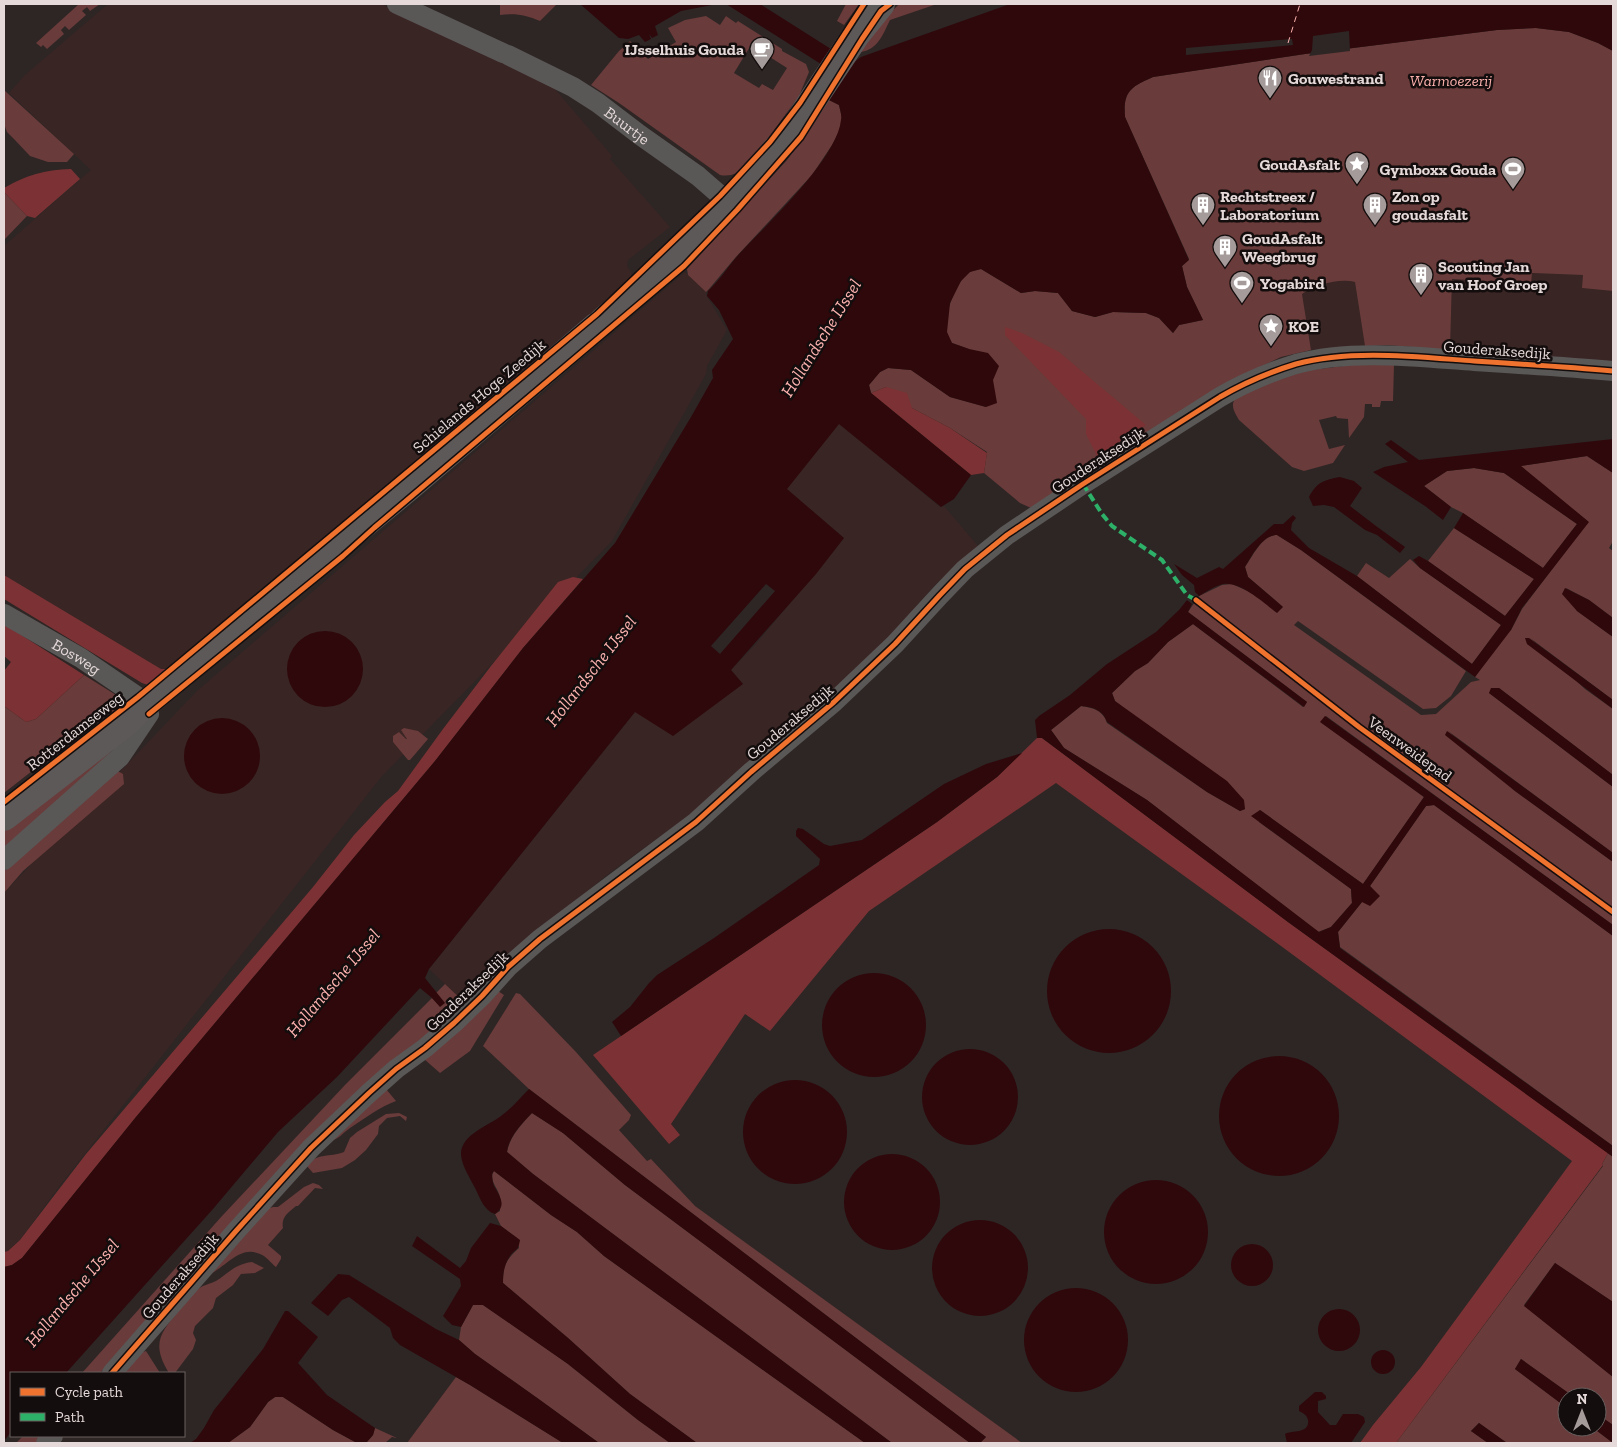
<svg xmlns="http://www.w3.org/2000/svg" width="1617" height="1447" font-family="'Zilla Slab',serif">
<style>
.built{fill:#392524}
.green{fill:#693b3a;fill-rule:evenodd}
.forest{fill:#7c3234}
.water{fill:#2f080b}
.pier{fill:#2e2625}
.lines{fill:none;stroke-linecap:round;stroke-linejoin:round}
.ferry{stroke:#fcb2af;stroke-width:1;stroke-dasharray:6 5;stroke-linecap:butt}
.minor{stroke:#5a5757;stroke-width:20}
.secondary{stroke:#5d5959;stroke-width:28}
.quiet{stroke:#2db169;stroke-width:4;stroke-dasharray:8 4;stroke-linecap:butt}
.cycleway-casing{stroke:#140d0d;stroke-width:8}
.cycleway{stroke:#ef722f;stroke-width:5}
.labels{text-anchor:middle;dominant-baseline:central;stroke-width:5;stroke-linejoin:round;paint-order:stroke}
.poi-label{font-size:16px;font-weight:bold;fill:#e5dad9;stroke:#140d0d;text-anchor:start}
.park-label{font-size:16px;font-style:italic;fill:#fab0ad;stroke:#140d0d}
.street-label{font-size:16px;fill:#e5dad9;stroke:#140d0d}
.water-label{font-size:18px;font-style:italic;fill:#fcb2af;stroke:#140d0d}
</style>
<rect width="100%" height="100%" fill="#2e2625"/>
<path class="built" d="M108,4h273l168,78 63,74 -2,3 60,68 -42,33 -1,6 4,6 1,5 -3,4 -460,388h-8l-157,-94v-329l87,-76 -82,-77 16,-18z
M685,272l21,20v3l21,35 -20,36 -1,8 -94,167 -230,235 -324,412 -38,52 -12,11 -4,1v-359l193,-202z
M1532,273l51,2v13l30,3v72l-163,-13 2,-71 78,5z
M1346,280l9,2 10,64 -54,4 -9,-56 31,-13z
M839,423l101,84 4,-1 34,40 -43,39 -77,87 -161,138 -85,61 -113,92 -36,38 -34,-32 206,-257 108,-28 -12,-14 25,-26 88,-106 -58,-49z"/>
<path class="green" d="M79,4h21l-10,7 -3,-4 -5,4 4,4 -17,15 -4,-4 -4,4 3,4 -17,15 -4,-4 -2,2 -5,-4z
M500,4h57l-17,17c-14,-6 -24,-8 -40,-6z
M846,4h13l-15,21 -7,-4z
M899,4h38l-47,16c-7,14 -12,30 -30,32l21,-29z
M706,16l14,9 6,-9 10,7 2,-2 44,28v2l24,13 3,8 -10,24 -52,71c-9,6 -16,10 -27,8l-101,-72 -28,-18 28,-34 11,-10 18,18 28,-17 -8,-14 17,-8zM751,45l36,23 -14,22 -11,-6 -3,4 -25,-15z
M1536,28l33,4 29,11 15,8v240l-31,-3 1,-13 -51,-2 -1,11 -79,-5 -2,71 -63,-5 -22,1 -10,-64c-17,-4 -38,3 -53,12l9,56 -30,7 -33,16 -217,135 -11,-5 -36,-30 3,-21 -37,-24 -38,-20 -26,-21 -15,6 -2,-8 11,-13 8,-4 23,2 39,27 36,10 -17,-58 -17,-6c-2,-3 -5,-7 -5,-11 -4,-15 9,-52 23,-60 3,-2 8,-2 11,-3l40,24 14,-2 23,2 14,18 23,6 18,-5 33,1 13,5 14,15 6,-8 24,-5 -16,-33 -5,-21 7,-7 -64,-142c-2,-25 5,-30 28,-40l152,-23 192,-24z
M4,90l70,64 -7,8h-19l-18,-6 -16,-17 -7,-7 -3,-8z
M829,100l10,5 3,13 -2,12 -8,15 -20,30 -77,83 -26,31 -3,3 -18,-17 -1,-6 100,-109 32,-44 4,-8z
M4,192l23,24 -23,24z
M1368,363l26,1 -1,37h-12l-1,6h-8v-3h-7l-1,13 -15,21 -1,-19 -11,-1 -1,-2 -17,4 10,29 16,-4 -12,18 -29,8 -12,-4 -53,-47c-4,-7 -9,-14 -4,-21l41,-20 35,-9z
M1587,456l26,17v68l-4,7 4,3v67l-24,-18 -23,-12 11,23 36,26v63l-83,-62 55,51 28,20v66l-114,-87 -10,5 124,94v66l-165,-122 67,60 98,71v63l-287,-209 -5,6 103,75 -61,87 -103,-74 -1,12 92,67 1,14 -21,24 -13,5 -171,-132 -83,-52 -13,-18 30,-24c12,2 22,4 26,17l100,69 33,19 5,-2 -130,-108 -3,-8 23,-22 13,-8 20,-21 25,-18 110,83 4,-5 -119,-90 11,-16 23,-11 10,-1 51,23 -35,-30 -3,-10c8,-11 17,-32 32,-32l24,15 165,121 -15,25 -15,12 -13,1 -125,-88 -4,4 127,90 15,-1 35,-32 9,-2 -5,-3 31,-44 5,-3 11,-21 66,-87 -68,-56z
M1474,468l30,5 73,51 -34,44 -80,-55 -12,-6 -27,-21 23,-15z
M1454,528l80,51 -29,37 -77,-55z
M1410,559l10,9 81,57 -29,39 -115,-88 9,-13 23,15z
M84,675l32,20 2,3 -2,12 -22,11 -25,21 -65,51v-87l22,16 10,-3z
M404,728l14,3 10,8 -18,21h-2l-15,-18v-6l6,-4 7,7h1l-6,-9z
M110,750l-1,8 -105,92v-23z
M116,770l7,4 1,10 -101,87 -19,22v-22z
M1434,805l179,131v210l-273,-199 -2,-15 24,-30 17,-6 -9,-10 56,-80z
M445,984l18,17 -319,324 -44,48h-18l140,-157 123,-131 87,-87 8,8 4,-3 -8,-10z
M498,991l6,4 -34,56 -30,22 -16,-14z
M516,993l4,1 56,58 55,63 -2,5 -10,10 28,31 4,-2 44,47 327,237h-42l6,-6 -457,-348 -46,-43z
M386,1089l10,12c-16,6 -31,17 -46,27 -6,4 -12,12 -20,13z
M399,1113l8,4 -1,4 -6,-5 -13,2 -8,8 -1,8 -12,16 -11,10 -13,8 -29,5 -7,-8c14,-13 22,-7 38,-13l6,-14 7,-6 29,-18z
M532,1113l31,20 62,52 345,258h-78l-359,-269 -26,-22c3,-16 14,-27 25,-39z
M1608,1153l5,4v145l-58,-39 -31,42 89,72v48l-16,-11v-17h-23l-53,-38 -6,10 52,39v19h25l21,16h-106l-28,-20 -8,8 17,12h-92l207,-277 -1,-2z
M494,1171l57,44 26,17 27,24 261,187h-168l-67,-49 -62,-56 -65,-55c0,-18 3,-23 16,-35l-2,-10 -16,-12 -6,-12 5,-3c0,-4 1,-9 0,-13 -1,-10 -12,-17 -6,-27z
M313,1183l6,2 4,4 -8,-1 -17,18h-2c-8,7 -15,11 -13,22l-15,17 13,11v3l-5,8c-5,-4 -10,-11 -16,-13 -20,-9 -34,13 -50,20l57,-65 6,-2h5l26,-20z
M252,1262l12,6 -9,5 -14,1 -8,11 -17,13 -3,10 -18,18 -2,7 3,7 -3,9 -18,24h-6c-18,-29 -9,-40 11,-64 6,-6 11,-15 18,-20 5,-4 12,-5 18,-8 13,-8 19,-17 36,-19z
M473,1305h10l25,17 60,42 70,56 32,23h-71l-59,-43 -65,-46 -16,-14 2,-13z
M146,1351l14,22h-37l20,-21z
M456,1377l14,8 93,58h-156z
M275,1397h8l50,33 24,13h-129l22,-16 18,-25z
M375,1428l22,10 -5,-1 -7,6h-19l7,-8z
M23,1436h20l-7,7h-20z"/>
<path class="forest" d="M71,169l9,10 -45,39 -8,-2 -23,-24v-4c23,-13 40,-18 67,-19z
M1005,327l17,6 37,19 87,73 -49,31 -11,-22v-15l-81,-84z
M886,387l21,6 5,15 38,20 37,25 -3,20 -13,2 -100,-82z
M4,575l157,94h8l-21,16 -6,-2 -138,-84z
M573,577l10,2 -60,69 -88,113 -299,356 -114,141 -10,7 -8,2v-15l4,-1 12,-11 66,-86 227,-267 41,-52 31,-33 13,-11 45,-62 48,-63 67,-84z
M4,624l80,51 -48,44 -10,3 -22,-16v-35l7,-9 -7,-6z
M1037,738h5l246,184 320,231 -6,11 1,1 -207,278h-36l13,-18 48,-58 151,-206 -291,-215 -225,-163 -187,128 -99,120 -25,-17 -74,110 9,11 -11,9 -76,-89 344,-233 60,-45z"/>
<path class="water" d="M580,4h133l-1,1 -31,6 -26,15 3,9 -6,3 -3,-4 2,5 -6,3 -6,-7 -11,4 -9,-1z
M726,4h34l93,59 8,-6 14,-5 135,-48h603v47l-15,-8 -29,-11 -33,-4 -39,2 -192,24 -152,23c-23,10 -30,15 -28,40l64,143 -7,6 5,21 16,33 -24,5 -6,8 -14,-15 -13,-5 -33,-1 -18,5 -23,-6 -14,-18 -23,-2 -14,2 -40,-24 -11,3 -9,9 -11,22 -3,29 5,11 17,6 19,4 11,13 -6,14 4,23 -11,4 -36,-10 -39,-27 -23,-2 -8,4 -11,13 2,8 100,82 -17,24 -13,8 -102,-83 -52,65 57,49 -28,36 -85,96 12,14 -70,52 -38,-24 -206,257 -4,9 20,25 -5,4 -8,-9 -12,-10 -83,89 -59,55 -65,77 -147,164h-55v59l-7,9v-174l8,-2 10,-7 114,-141 299,-356 88,-113 92,-105 76,-126 22,-39 -1,-8 21,-31 -14,-29 -12,-14 1,-5c12,-11 21,-26 32,-38 27,-29 97,-94 101,-133 1,-5 -1,-10 -2,-15l-10,-5 14,-22z
M1613,439v34l-26,-17 -66,10 68,56 -67,86 -11,22 -36,47 -174,-127 -24,-15c-15,0 -25,21 -32,32l3,10 35,30 -6,6c-13,-10 -37,-32 -54,-29 -8,2 -17,8 -24,12l-4,-4 -1,-7 -12,-10 -8,-11 23,14 22,-11 4,2 51,-45h9l10,-9 3,3 -4,5 -1,7 18,18 48,28 115,88 29,-39 -81,-57 -7,-8 6,-4 9,5 77,55 29,-37 -80,-51 9,-15 80,55 34,-44 -73,-51 -30,-5 -27,3 -23,15 27,21 -8,13 -18,-14 -52,-34 11,-5 24,-5 -23,-18 6,-4 28,20z
M1340,477l14,4 8,7 -12,18 26,20 29,21 -5,6 -23,-18 -12,-5 -31,-23 -10,-2 -11,1 -4,-9c8,-15 15,-17 31,-20z
M1565,588l24,12 24,18v19l-36,-26 -15,-17z
M1187,600l5,4 -4,8 119,90 -3,5 -111,-83 -25,18 -20,21 -13,8 -23,22 3,8 112,80 17,19 1,9 -5,2 -33,-19 -100,-70c-4,-12 -14,-15 -26,-16l-30,24 13,18 83,52 172,132 12,-5 21,-24 -1,-14 -100,-73 9,-6 103,74 61,-87 -104,-75 5,-6 288,209v11l-179,-131 -8,1 -56,80 10,10 -10,10 -8,-4 -24,30 2,16 273,198v11l-325,-235 -246,-184h-5l-2,-18 4,-4 31,-21 37,-31 49,-32 23,-22z
M287 669a38 38 0 1 1 76 0a38 38 0 1 1-76 0Z
M1525,638h4l84,62v9l-86,-65z
M1491,688h8l114,87v12l-124,-94z
M184 756a38 38 0 1 1 76 0a38 38 0 1 1-76 0Z
M1447,731l166,122v9l-98,-71 -70,-56z
M1022,753l-25,24 -60,45 -316,214 -9,-14 18,-15 19,-24 8,-8 57,-37 105,-73 1,-6 -24,-23v-5l2,-3 5,1 21,15 6,2 32,-6 82,-56 42,-20z
M1047 991a62 62 0 1 1 124 0a62 62 0 1 1-124 0Z
M822 1025a52 52 0 1 1 104 0a52 52 0 1 1-104 0Z
M922 1097a48 48 0 1 1 96 0a48 48 0 1 1-96 0Z
M1219 1116a60 60 0 1 1 120 0a60 60 0 1 1-120 0Z
M743 1132a52 52 0 1 1 104 0a52 52 0 1 1-104 0Z
M529,1089l457,348 -6,6h-10l-345,-258 -62,-52 -31,-20c-11,11 -23,24 -25,39l26,22 359,269h-27l-261,-187 -27,-24 -26,-17 -57,-44 -2,3c0,5 1,9 2,12 6,10 13,20 1,28 -11,-3 -15,-16 -20,-26 -5,-10 -13,-22 -14,-33 -1,-20 27,-29 40,-39 11,-8 19,-18 28,-27z
M844 1202a48 48 0 1 1 96 0a48 48 0 1 1-96 0Z
M1104 1232a52 52 0 1 1 104 0a52 52 0 1 1-104 0Z
M932 1268a48 48 0 1 1 96 0a48 48 0 1 1-96 0Z
M490,1223l11,3 19,14c-2,12 -4,8 -10,16 -6,9 -7,17 -7,27l65,55 62,56 67,49h-27l-32,-23 -70,-56 -85,-59h-10l-12,22 -9,-2 -9,-9 18,-30 -1,-7 -48,-33 5,-10 43,32 6,-7 5,-13z
M1231 1265a21 21 0 1 1 42 0a21 21 0 1 1-42 0Z
M1555,1263l58,39v75l-89,-71z
M338,1274l11,1 87,54 23,11 16,14 65,46 59,43h-36l-93,-58 -70,-40 -7,-7 -3,-10 -41,-31 -7,3 -14,16 -17,-13z
M1024 1340a52 52 0 1 1 104 0a52 52 0 1 1-104 0Z
M1318 1330a21 21 0 1 1 42 0a21 21 0 1 1-42 0Z
M285,1311h3l30,26 -20,26 29,32 48,33 -2,7 -7,8h-9l-24,-13 -50,-33h-8l-7,5 -18,25 -22,16h-38l6,-4 8,-11 10,-18 49,-61z
M1371 1362a12 12 0 1 1 24 0a12 12 0 1 1-24 0Z
M1521,1359l53,38h-7v11l-52,-39z
M1315,1392h7l4,4v3l-8,2v11l12,13h6l7,-11h15l6,3 1,5 -14,21h-64l-2,-9c7,-4 25,0 23,-14 -1,-5 -5,-7 -9,-9v-5z
M1597,1414l16,11v18l-21,-16h5z
M1479,1423l28,20h-19l-17,-12z"/>
<path class="pier" d="M1349,31l1,20 -41,5 3,-6 1,-14z
M1292,39l1,6 -107,10v-7z
M766,584l9,7 -55,63 -9,-8z"/>
<g class="lines">
<path class="ferry" d="M1288,43l12,-39"/>
<g class="minor">
<path d="M397,4l106,49"/>
<path id="s1" d="M508,55l65,32 25,16 42,32 58,41 31,27"/>
<path id="s2" d="M4,614l77,44 57,39 11,17 -29,43 -116,103"/>
<path d="M112,1373l124,-142 75,-83 58,-55 27,-24 29,-21 29,-25 28,-27 26,-29 32,-28 156,-117 55,-50 83,-70 61,-58 45,-49 25,-26 42,-34 76,-51 137,-87c24,-14 50,-25 76,-33 55,-15 122,-7 178,-3 46,3 93,6 139,10"/>
<path d="M46,1443l7,-7"/>
</g>
<path class="secondary" d="M603,321l68,-59 58,-59 61,-69 66,-99 25,-31
M4,817l120,-93 19,-18 267,-220 187,-160"/>
<path class="quiet" d="M1083,484l19,30 10,12 50,34 25,35 9,5"/>
<defs>
<path id="cycleway" d="M1196,600l163,127 254,185
M149,714l194,-158 31,-28 310,-262 53,-56 64,-73 61,-98 19,-28 9,-7
M4,802l134,-105 459,-383 123,-118 50,-54 30,-39 64,-99
M112,1373l124,-142 75,-83 58,-55 27,-24 29,-21 29,-25 28,-27 26,-29 32,-28 156,-117 55,-50 83,-70 61,-58 45,-49 25,-26 42,-34 76,-51 137,-87c24,-14 50,-25 76,-33 55,-15 122,-7 178,-3 46,3 93,6 139,10"/>
</defs>
<use href="#cycleway" class="cycleway-casing"/>
<use href="#cycleway" class="cycleway"/>
</g>
<defs>
<symbol id="cafe-pin" viewBox="-11 -11 22 30"><path d="M0 17L-7.5 6A9.5 9.5 0 1 1 7.5 6Z" fill="#a59b9a" stroke="#140d0d"/><path d="M-5.5-4.5H6V0H3Q3 3.5 0 3.5H-2.5Q-5.5 3.5-5.5 0ZM3-3.2v2h1.7v-2ZM-6 4.5H4V6H-6Z" fill="#fff"/></symbol>
<symbol id="restaurant-pin" viewBox="-11 -11 22 30"><path d="M0 17L-7.5 6A9.5 9.5 0 1 1 7.5 6Z" fill="#a59b9a" stroke="#140d0d"/><path d="M-5-6h1v4h1v-4h1v4h1v-4h1v5L-1.5 .5V6h-2V.5L-5-1ZM5-6V6H3V1.5H1.5Q1.5-4 5-6Z" fill="#fff"/></symbol>
<symbol id="sight-pin" viewBox="-11 -11 22 30"><path d="M0 17L-7.5 6A9.5 9.5 0 1 1 7.5 6Z" fill="#a59b9a" stroke="#140d0d"/><path d="M0-6L1.8-2.2L6-1.7L2.9 1.2L3.7 5.4L0 3.3L-3.7 5.4L-2.9 1.2L-6-1.7L-1.8-2.2Z" fill="#fff"/></symbol>
<symbol id="stadium-pin" viewBox="-11 -11 22 30"><path d="M0 17L-7.5 6A9.5 9.5 0 1 1 7.5 6Z" fill="#a59b9a" stroke="#140d0d"/><path d="M0-5a6.5 5 0 1 0 0 10a6.5 5 0 1 0 0-10ZM-3.5-1.8h7v3.6h-7Z" fill="#fff"/></symbol>
<symbol id="building-pin" viewBox="-11 -11 22 30"><path d="M0 17L-7.5 6A9.5 9.5 0 1 1 7.5 6Z" fill="#a59b9a" stroke="#140d0d"/><path d="M-4-6H4V6H1V3H-1V6H-4ZM-2.5-4.3h1.7v1.8h-1.7ZM.8-4.3h1.7v1.8H.8ZM-2.5-1h1.7V.8h-1.7ZM.8-1h1.7V.8H.8Z" fill="#fff"/></symbol>
</defs>
<g fill-rule="evenodd">
<use href="#cafe-pin" x="748" y="35" width="28" height="38"/>
<use href="#restaurant-pin" x="1256" y="64" width="28" height="38"/>
<use href="#sight-pin" x="1343" y="150" width="28" height="38"/>
<use href="#stadium-pin" x="1499" y="155" width="28" height="38"/>
<use href="#building-pin" x="1189" y="191" width="28" height="38"/>
<use href="#building-pin" x="1361" y="191" width="28" height="38"/>
<use href="#building-pin" x="1211" y="233" width="28" height="38"/>
<use href="#building-pin" x="1407" y="261" width="28" height="38"/>
<use href="#stadium-pin" x="1228" y="269" width="28" height="38"/>
<use href="#sight-pin" x="1257" y="312" width="28" height="38"/>
</g>
<g class="labels">
<g class="poi-label">
<text x="744" y="49" text-anchor="end">IJsselhuis Gouda</text>
<text x="1288" y="78">Gouwestrand</text>
<text x="1340" y="164" text-anchor="end">GoudAsfalt</text>
<text x="1496" y="169" text-anchor="end">Gymboxx Gouda</text>
<text x="1220" y="196">Rechtstreex /<tspan x="1220" dy="18">Laboratorium</tspan></text>
<text x="1392" y="196">Zon op<tspan x="1392" dy="18">goudasfalt</tspan></text>
<text x="1242" y="238">GoudAsfalt<tspan x="1242" dy="18">Weegbrug</tspan></text>
<text x="1438" y="266">Scouting Jan<tspan x="1438" dy="18">van Hoof Groep</tspan></text>
<text x="1260" y="283">Yogabird</text>
<text x="1288" y="326">KOE</text>
</g>
<g class="park-label">
<text x="1451" y="80">Warmoezerij</text>
</g>
<g class="street-label">
<text stroke="none"><textPath href="#s1" startOffset="139">Buurtje</textPath></text>
<text transform="translate(1497 350) rotate(4)">Gouderaksedijk</text>
<text transform="translate(479 396) rotate(-40)">Schielands Hoge Zeedijk</text>
<text transform="translate(1098 460) rotate(-33)">Gouderaksedijk</text>
<text stroke="none"><textPath href="#s2" startOffset="84">Bosweg</textPath></text>
<text transform="translate(790 722) rotate(-40)">Gouderaksedijk</text>
<text transform="translate(75 731) rotate(-38)">Rotterdamseweg</text>
<text transform="translate(1410 749) rotate(36)">Veenweidepad</text>
<text transform="translate(467 991) rotate(-44)">Gouderaksedijk</text>
<text transform="translate(180 1276) rotate(-49)">Gouderaksedijk</text>
</g>
<g class="water-label">
<text transform="translate(821 338) rotate(-58)">Hollandsche IJssel</text>
<text transform="translate(591 671) rotate(-52)">Hollandsche IJssel</text>
<text transform="translate(333 983) rotate(-50)">Hollandsche IJssel</text>
<text transform="translate(72 1293) rotate(-50)">Hollandsche IJssel</text>
</g>
</g>
<rect width="1617" height="1447" fill="none" stroke="#e5dad9" stroke-width="10"/>
<rect x="10" y="1372" width="175" height="65" fill="#140d0d" stroke="#685f5f"/>
<rect x="20" y="1388" width="25" height="8" fill="#ef722f" stroke="#685f5f"/>
<text x="55" y="1397" font-size="15" fill="#e5dad9">Cycle path</text>
<rect x="20" y="1413" width="25" height="8" fill="#2db169" stroke="#685f5f"/>
<text x="55" y="1422" font-size="15" fill="#e5dad9">Path</text>
<g transform="translate(1582 1412)"><circle r="24" fill="#140d0d" stroke="#685f5f"/>
<path d="M0-4L9 19L0 12L-9 19Z" fill="#a59b9a"/>
<text y="-8" font-size="14" font-weight="bold" text-anchor="middle" fill="#e5dad9">N</text>
</g>
</svg>
